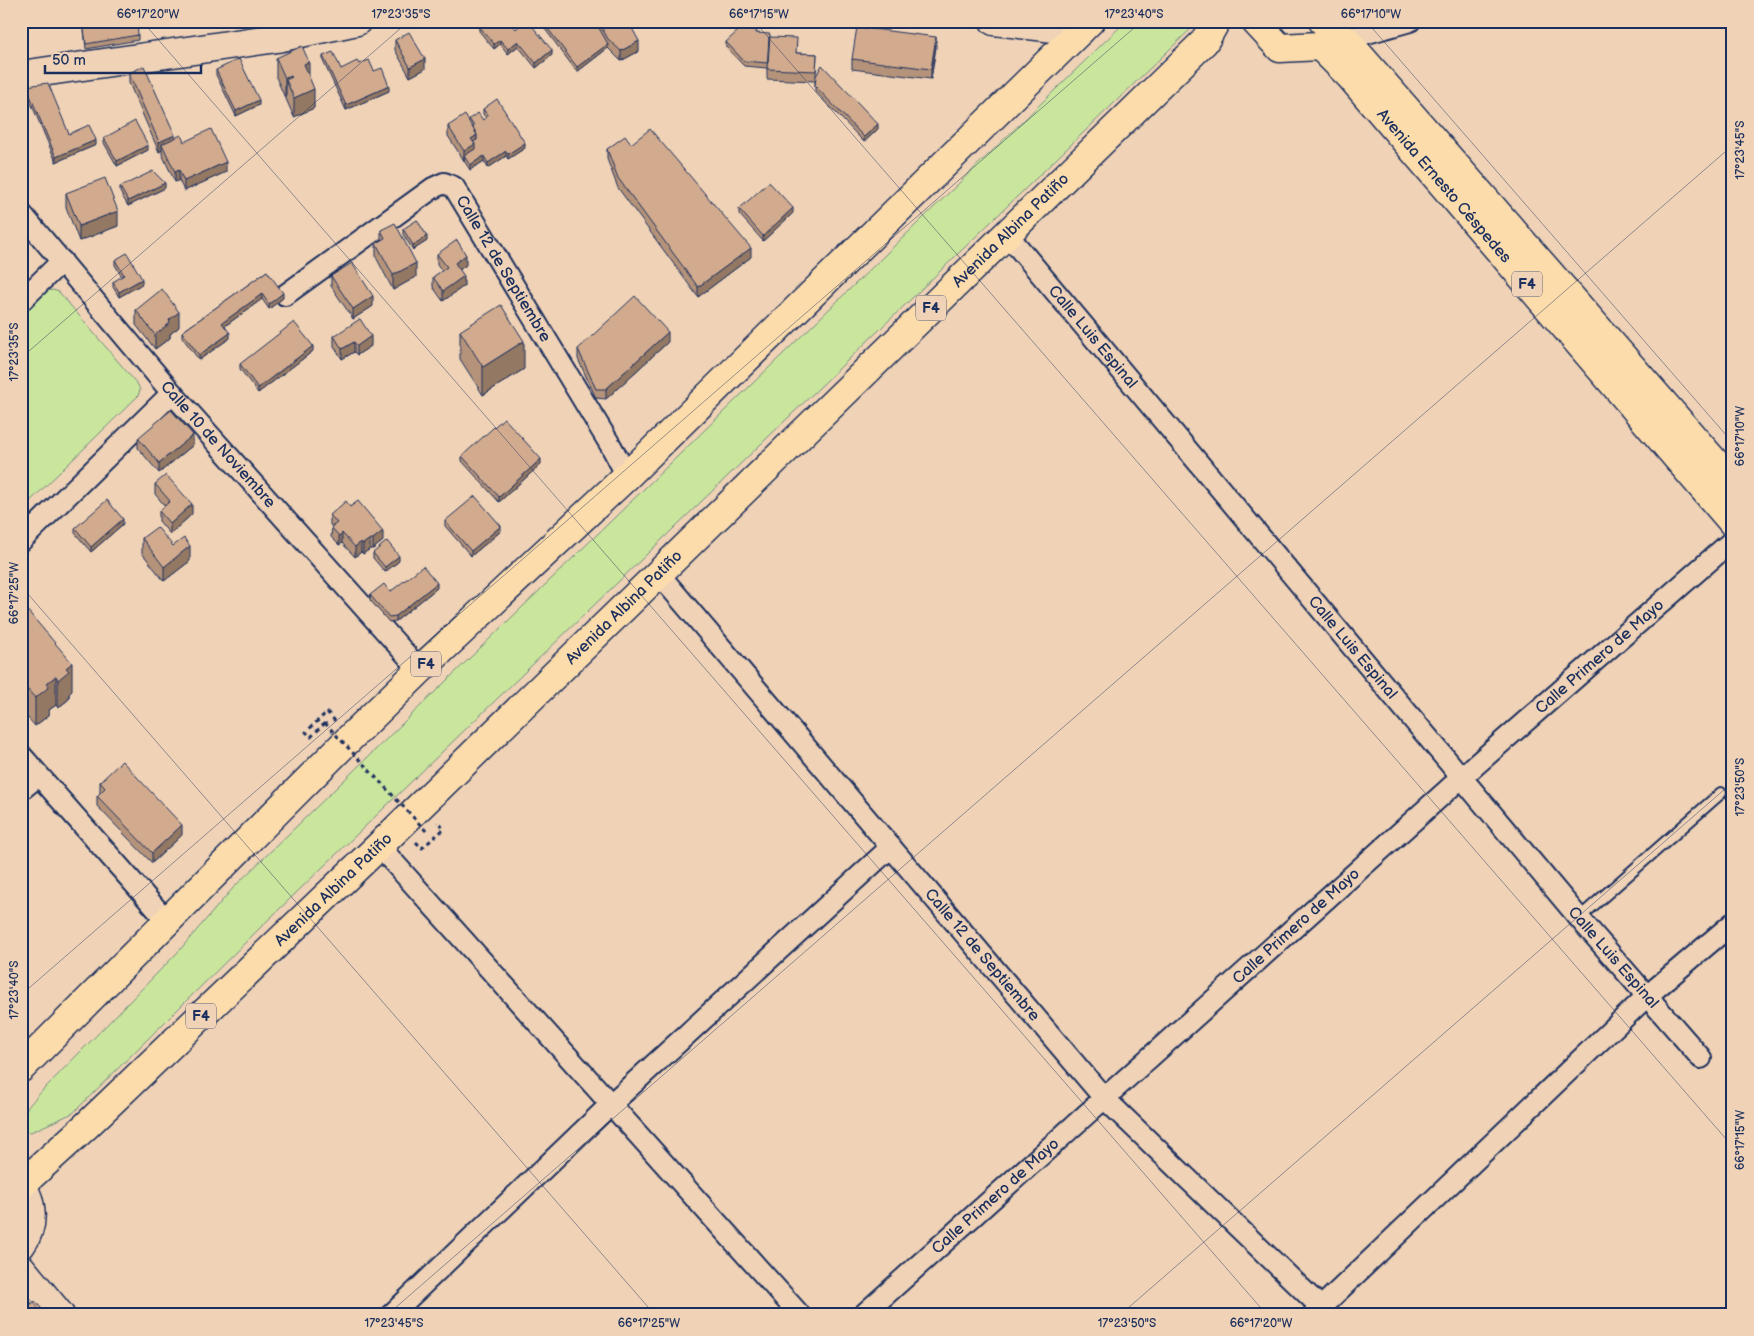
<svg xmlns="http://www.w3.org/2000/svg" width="1754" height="1336" font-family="'Balsamiq Sans',sans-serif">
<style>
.green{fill:#cae69d;stroke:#728a7e}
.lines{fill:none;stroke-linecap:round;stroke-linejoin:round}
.lane-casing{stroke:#1b2f5e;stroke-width:14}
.street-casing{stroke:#1b2f5e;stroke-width:24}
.secondary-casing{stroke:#1b2f5e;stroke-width:31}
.highway-casing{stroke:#1b2f5e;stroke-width:31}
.path{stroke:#1b2f5e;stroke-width:3;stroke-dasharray:4 4;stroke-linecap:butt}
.lane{stroke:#f0d3b6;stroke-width:10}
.street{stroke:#f0d3b6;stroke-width:20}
.secondary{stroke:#f0d3b6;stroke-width:28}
.highway{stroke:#fddcac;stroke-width:28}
.path-bridge{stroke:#1b2f5e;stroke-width:3;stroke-dasharray:4 4;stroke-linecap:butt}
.wall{fill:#b5937a;stroke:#1b2f5e}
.shaded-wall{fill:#937863;stroke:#1b2f5e}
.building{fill:#d2ab8e;stroke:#1b2f5e}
.ticks{fill:none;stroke:#1b2f5e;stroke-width:1;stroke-opacity:0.45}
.labels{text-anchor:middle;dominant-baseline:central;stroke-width:5;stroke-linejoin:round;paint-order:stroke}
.shield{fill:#f0d3b6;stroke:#5b6078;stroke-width:1}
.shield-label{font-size:15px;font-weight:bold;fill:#1b2f5e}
.street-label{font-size:16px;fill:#1b2f5e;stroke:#f0d3b6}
.neatline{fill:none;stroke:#1b2f5e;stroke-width:2}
.ticks-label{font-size:12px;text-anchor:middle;fill:#1b2f5e}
</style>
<rect width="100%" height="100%" fill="#f0d3b6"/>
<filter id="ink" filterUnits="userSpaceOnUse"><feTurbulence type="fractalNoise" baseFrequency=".02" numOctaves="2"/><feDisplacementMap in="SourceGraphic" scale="10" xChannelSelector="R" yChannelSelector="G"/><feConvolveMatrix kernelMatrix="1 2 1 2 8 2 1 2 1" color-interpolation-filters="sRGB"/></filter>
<g filter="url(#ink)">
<path class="green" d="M1126,21l72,1 -931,899 -194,192 -42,19 -9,-1c-3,-19 9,-27 20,-40l135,-138 57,-66z
M53,290l6,2 79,93 2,5 -2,6 -117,114v-195l25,-24z"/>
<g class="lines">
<defs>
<path id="lane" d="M1579,918l142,-125"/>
<g id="street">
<path d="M1335,42l75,-21"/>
<path id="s1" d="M21,213l151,180 248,277"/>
<path id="s2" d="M1007,234l572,684 122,140"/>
<path id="s3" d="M285,295l148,-107 11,-5 10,4 157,259 16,30"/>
<path d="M21,301l41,-40"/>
<path d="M21,541l151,-148"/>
<path id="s4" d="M658,573l446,525 225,217"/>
<path d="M21,755l146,166"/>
<path d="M21,790l17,-14"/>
<path d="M379,846l421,469"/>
<path d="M391,1315l220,-211 280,-257"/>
<path id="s5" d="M863,1315l599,-538 271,-237"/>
<path d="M1313,1315l334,-319 86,-73"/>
</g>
<path id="secondary" d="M994,21l86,10
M21,75l256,-37 80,-17
M21,1184c12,19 14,42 0,61
M21,1268l39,47"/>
<g id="highway">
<path id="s6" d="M1255,21l25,27 40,-2 29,29 384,448"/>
<path d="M1323,21l22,18 388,444"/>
<path d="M21,1068l329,-330 70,-68 207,-194 463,-455"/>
<path id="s7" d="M21,1185l65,-59 293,-280 825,-804 12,-21"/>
</g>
</defs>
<use href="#lane" class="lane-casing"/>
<use href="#street" class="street-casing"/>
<use href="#secondary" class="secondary-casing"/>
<use href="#highway" class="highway-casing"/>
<path class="path" d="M325,723l-14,14 -5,-5 21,-20 8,9
M416,842l6,6 22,-19 -6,-7 -1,1"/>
<use href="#lane" class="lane"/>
<use href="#street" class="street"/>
<use href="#secondary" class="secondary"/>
<use href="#highway" class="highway"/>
<path class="path-bridge" d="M325,723l102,109"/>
</g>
<path class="wall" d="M83,21l55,14v5l-52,9z
M539,21h56v1v-1h72l-2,5 -36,-3 10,28 -18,10 -13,-13 -31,24z
M479,26l37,3 36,26 -16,13 -18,-22 -10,8 -8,-10 -6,5 -15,-18z
M756,33l14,4 27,16 20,1 -1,22 62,53 -14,13 -49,-51v-10l-48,-2v-11l-23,-2 -18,-19v-5z
M395,40l30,29 -15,8 -15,-27z
M936,47l-5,32 -79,-10v-10z
M323,56l18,13 18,-5 15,7 15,20 -43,19 -23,-49z
M276,58l33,18 5,32 -20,9 -8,-18v-2l-1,1 -9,-21z
M216,70l43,35 -23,11 -20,-41z
M129,73l46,65 9,4 42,30 -42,19 -5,-11 -4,2 -13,-28v-4l-3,2 -30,-69z
M26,86l43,48 27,11 -40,17 -30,-71z
M483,109l42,39 -17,11 -2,-3 -18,12 -4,-7 -14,9 -22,-34v-10l21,-5v-2l14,1 3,-2 -3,-4z
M104,138l44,12 -31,16 -13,-23z
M631,144l120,113 -53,40 -80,-109 -11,-29v-10z
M120,187l45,1 -37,18 -8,-14z
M66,193l52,33 -39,15 -13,-34z
M739,209l54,4 -30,28 -24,-27z
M403,229l24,12 -14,9 -10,-16z
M381,230l35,47 -23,13 -17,-33v-14l5,-3z
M437,254l29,11 -7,5 5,16 -21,15 -10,-14v-10l9,-6 -5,-7z
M115,260l27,24 -23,13 -6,-10v-5l9,-5 -7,-12z
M267,271l16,27 -14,11 -7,-10 -37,27 5,12 -31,22 -17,-23v-5z
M331,276l42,30 -20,13 -22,-33z
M136,310l43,17 -9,7v4l-15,11 -19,-24z
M460,331l64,38 -41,26 -23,-36z
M334,336l37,10 -14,9 -3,-3 -12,7 -8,-13z
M668,342l-62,57 -10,-1 -18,-39v-10z
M313,351l-55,42 -18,-24v-5z
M138,438l55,7 -34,28 -21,-25z
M462,456l79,8 -42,38 -37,-41z
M155,484l37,30 -22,20 -11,-13v-10l6,-5 -10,-12z
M350,507l33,34 -10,8h-3l-7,5 -2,-2 -6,5 -13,-14 -3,2 -8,-8 1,-10 -2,-2v-10z
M445,521l56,10 -30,25 -26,-30z
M123,524l-32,28 -16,-19v-5z
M142,538l31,8 17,15 -26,20 -22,-28z
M373,553l26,8 -14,11 -12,-14z
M437,588l-41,33 -7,1 -19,-22v-5l20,-3z
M21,603l51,88 -3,3v5l-11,9 -2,-3 -7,5v5l-14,11 -14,-16z
M100,782l82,53 -30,28 -55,-57v-10l3,-3z"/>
<path class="shaded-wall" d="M936,37v10l-5,32v-10z
M500,40v4l-6,5v-5z
M518,41v5l-10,8v-5z
M639,41v10l-18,10v-10z
M608,44v4l-31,24v-5z
M552,50v5l-16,13v-5z
M425,59v10l-15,8v-10z
M309,62v19l-5,-17z
M291,76v15l-5,-11v17l-1,1v-20z
M389,86v5l-43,19v-5z
M314,89v19l-20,9v-19z
M259,100v5l-23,11v-5z
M878,124v5l-14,13v-5z
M175,135v10l-13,-1v6l-3,2v-10z
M477,135v10l-2,9 -11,2v5v-10l7,-12z
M96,140v5l-40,17v-5z
M525,143v5l-17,11v-5z
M148,145v5l-31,16v-5z
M506,151v5l-18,12v-5z
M484,156v5l-14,9v-5z
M226,162v10l-42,19v-10z
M179,170v10l-4,2v-10z
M165,183v5l-37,18v-5z
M793,208v5l-30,28v-5z
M118,211v15l-39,15v-15z
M427,236v5l-14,9v-5z
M751,248v9l-53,40v-10z
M466,255v10l-11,8v-10z
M416,263v14l-23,13v-15z
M464,276v10l-21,15v-10z
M142,279v5l-23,13v-5z
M283,293v5l-14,11v-5z
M262,294v5l-40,29v-5z
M373,296v10l-20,13v-10z
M179,312v15l-9,7v4l-15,11v-14l14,-15z
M668,332v10l-62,57v-10z
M230,333v5l-31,22v-5z
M371,336v10l-14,9v-9z
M524,341v28l-41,26v-28z
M354,342v10l-12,7v-10z
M313,346v5l-55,42v-5z
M193,435v10l-34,28v-10z
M541,459v5l-42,38v-5z
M192,504v10l-22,20v-10z
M123,519v5l-32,28v-5z
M501,526v5l-30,25v-5z
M383,531v10l-10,8v-10z
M342,533v10l-3,2v-9z
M370,539v10l-7,5v-10z
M361,542v10l-6,5v-10z
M190,546v15l-26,20v-14z
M399,556v5l-14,11v-5z
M437,583v5l-41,33v-5z
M72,663v28l-3,3v5l-11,9v-28l8,-12z
M56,676v29l-7,5v5l-14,11v-28l12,-15z
M182,825v10l-30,28v-10z"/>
<path class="building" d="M83,21h54l1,14 -52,9z
M485,21h24l7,8 9,-8h3l24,29 -16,13 -18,-22 -10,8 -8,-9 -6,4 -15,-18z
M542,21h53l13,23 -31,23z
M598,21h30l11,20 -18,10 -13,-12z
M857,27l79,10 -5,32 -79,-10z
M740,29l17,1 -1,3 14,1 -2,29 -24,-2 -18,-19z
M409,32l16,27 -15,8 -15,-27z
M769,37l28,1 -1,15 21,1 -1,17 -49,-2z
M302,46l7,16 -5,2 10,25 -20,9 -8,-18 6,-3 -1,-1 -6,2 -9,-20z
M333,52l8,17 16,-8 2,3 10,-4 5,11 8,-3 7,18 -43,19 -23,-49z
M239,59l20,41 -23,11 -20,-41z
M822,65l56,59 -14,13 -49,-51 1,-10z
M144,66l31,69 -16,7 -30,-69z
M48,83l21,51 20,-9 7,15 -40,17 -30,-71z
M497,99l28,44 -17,11 -2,-3 -18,12 -4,-7 -14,9 -6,-9 11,-7v-5l-2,-2 4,-2v-5l-4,-8 1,-1 -5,-7 9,-6 5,7 5,-4 -5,-7z
M465,115l12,20 -6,4 4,5 -11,7 -16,-25z
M135,121l13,24 -31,16 -13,-23z
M211,129l15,33 -42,19 -5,-11 -4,2 -13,-28 19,-9 3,7z
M650,129l101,119 -53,39 -80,-109 -11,-29 18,-13 6,8z
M153,171l12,12 -37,18 -8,-14z
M105,178l13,33 -39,15 -13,-33z
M769,182l24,26 -30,28 -24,-27z
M417,220l10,16 -14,9 -10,-16z
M395,223l21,40 -23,12 -17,-32 9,-5 -4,-8z
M457,240l9,15 -11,8 9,13 -21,15 -10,-14 14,-10 -10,-13z
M127,253l15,26 -23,13 -6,-10 11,-7 -9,-15z
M352,263l21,33 -20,13 -22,-33z
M267,271l16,22 -14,11 -7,-10 -40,29 8,10 -31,22 -17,-23z
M162,289l17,23 -10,8 1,3 -15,12 -19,-25z
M635,296l33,36 -62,57h-10l-18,-40z
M501,305l23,36 -41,26 -23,-36z
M360,319l11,17 -14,10 -3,-4 -12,7 -8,-13z
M294,322l19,24 -55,42 -18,-24z
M171,410l22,25 -34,28 -21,-25z
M504,418l37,41 -42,38 -37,-41z
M166,475l26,29 -22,20 -11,-13 11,-10 -15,-17z
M475,496l26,30 -30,25 -26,-30z
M107,500l16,19 -32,28 -16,-19z
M346,501l4,6 8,-6 25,30 -10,8h-3l-7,5 -2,-2 -6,5 -13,-14 -3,3 -8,-9 6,-4 -7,-8z
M157,527l16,19 11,-8 6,8 -26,21 -22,-29z
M387,541l12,15 -14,11 -12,-14z
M423,566l14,17 -41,33 -7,1 -19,-22 14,-11 6,8z
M21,603l51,60 -6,5 3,3 -11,9 -2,-4 -9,7 2,4 -14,11 -14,-16z
M122,761l60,64 -30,28 -55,-57 8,-8 -5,-6z
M35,1301l12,14h-26v-2z"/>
</g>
<path class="ticks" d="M142,21l1125,1294M754,21l979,1126M1366,21l367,422M21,358l388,-337M21,586l634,729M21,995l1121,-974M21,1290l22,25M387,1315l1346,-1170M1120,1315l613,-533"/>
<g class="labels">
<g class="shield">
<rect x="1512" y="271.5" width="30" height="25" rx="4"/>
<rect x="916" y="295.5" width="30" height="25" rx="4"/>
<rect x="411" y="651.5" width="30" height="25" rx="4"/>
<rect x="186" y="1003.5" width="30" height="25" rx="4"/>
</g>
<g class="shield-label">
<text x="1527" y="284">F4</text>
<text x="931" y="308">F4</text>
<text x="426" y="664">F4</text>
<text x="201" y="1016">F4</text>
</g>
<g class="street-label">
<text stroke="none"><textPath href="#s6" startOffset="264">Avenida Ernesto Céspedes</textPath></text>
<text stroke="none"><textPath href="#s7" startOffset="1375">Avenida Albina Patiño</textPath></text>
<text stroke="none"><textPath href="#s3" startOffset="301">Calle 12 de Septiembre</textPath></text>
<text stroke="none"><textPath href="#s2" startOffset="134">Calle Luis Espinal</textPath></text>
<text stroke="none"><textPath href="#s1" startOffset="304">Calle 10 de Noviembre</textPath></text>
<text stroke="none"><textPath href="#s7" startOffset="835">Avenida Albina Patiño</textPath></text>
<text stroke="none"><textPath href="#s2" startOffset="539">Calle Luis Espinal</textPath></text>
<text stroke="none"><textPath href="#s5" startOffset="988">Calle Primero de Mayo</textPath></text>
<text stroke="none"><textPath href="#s7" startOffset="430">Avenida Albina Patiño</textPath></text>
<text stroke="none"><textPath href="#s5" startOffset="582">Calle Primero de Mayo</textPath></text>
<text stroke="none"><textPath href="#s4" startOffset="501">Calle 12 de Septiembre</textPath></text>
<text stroke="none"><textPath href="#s2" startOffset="944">Calle Luis Espinal</textPath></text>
<text stroke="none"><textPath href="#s5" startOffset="178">Calle Primero de Mayo</textPath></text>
</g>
</g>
<rect width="1754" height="1336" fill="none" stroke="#f0d3b6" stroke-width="55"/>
<path d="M45 65v8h156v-8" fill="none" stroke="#1b2f5e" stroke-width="2.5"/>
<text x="52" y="65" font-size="15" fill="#1b2f5e" stroke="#f0d3b6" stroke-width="4" paint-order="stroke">50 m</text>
<rect x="28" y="28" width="1698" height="1280" class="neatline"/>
<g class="ticks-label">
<text x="148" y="18">66°17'20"W</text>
<text x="401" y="18">17°23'35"S</text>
<text x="759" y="18">66°17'15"W</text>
<text x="1134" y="18">17°23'40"S</text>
<text x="1371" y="18">66°17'10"W</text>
<text transform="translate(1740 150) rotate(-90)" y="4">17°23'45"S</text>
<text transform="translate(14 352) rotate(-90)" y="4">17°23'35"S</text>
<text transform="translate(1740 436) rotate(-90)" y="4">66°17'10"W</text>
<text transform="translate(14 593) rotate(-90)" y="4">66°17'25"W</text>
<text transform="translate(1740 787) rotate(-90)" y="4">17°23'50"S</text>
<text transform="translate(14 990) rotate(-90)" y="4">17°23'40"S</text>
<text transform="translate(1740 1140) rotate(-90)" y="4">66°17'15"W</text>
<text x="394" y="1327">17°23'45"S</text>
<text x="649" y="1327">66°17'25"W</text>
<text x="1127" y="1327">17°23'50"S</text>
<text x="1261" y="1327">66°17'20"W</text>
</g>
</svg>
